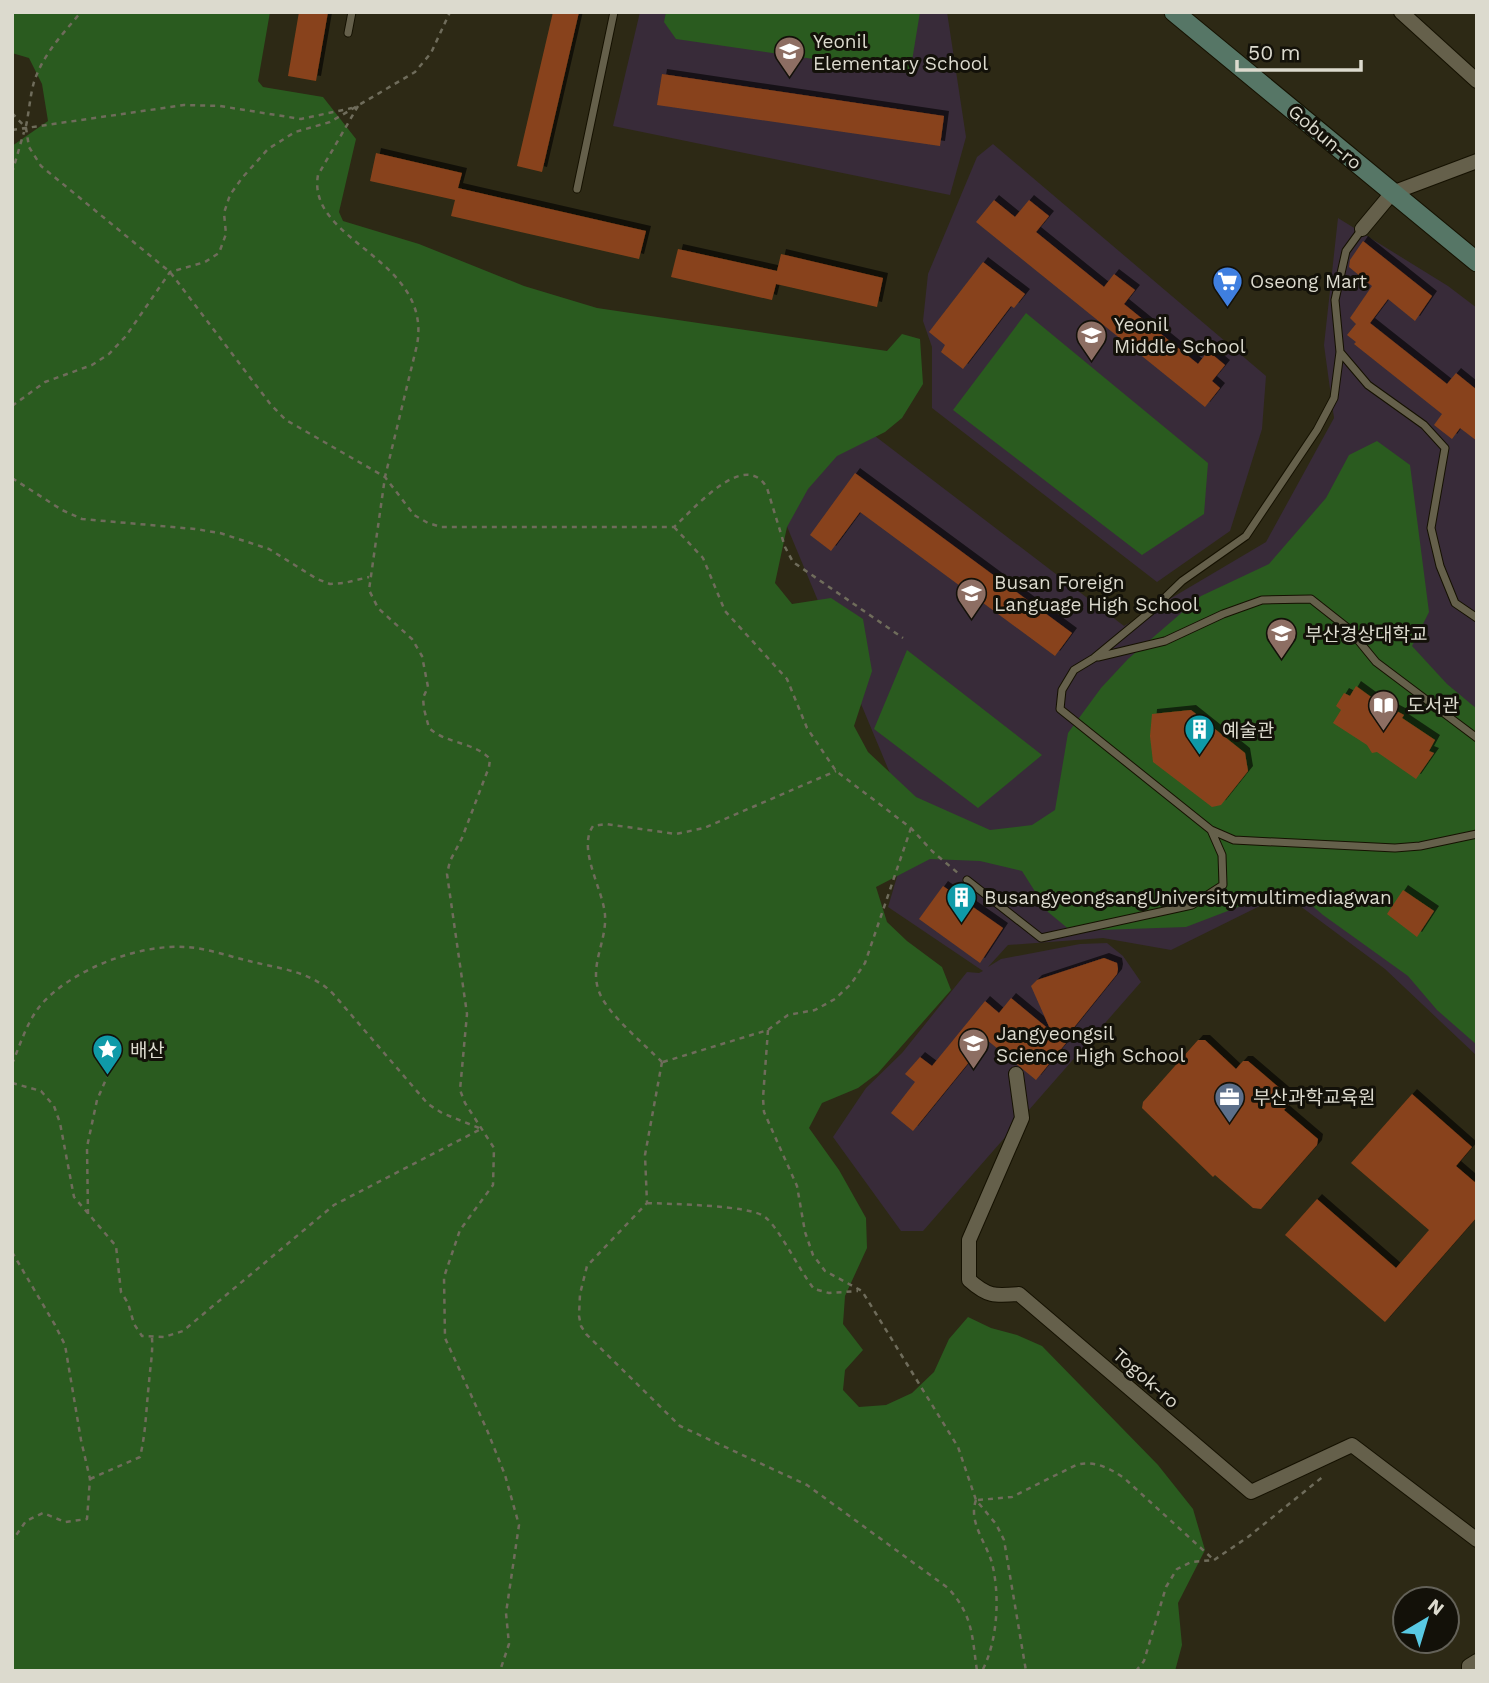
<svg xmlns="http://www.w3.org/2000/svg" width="1489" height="1683" font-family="'Work Sans','Noto Sans KR',sans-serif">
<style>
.education{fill:#382b39}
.green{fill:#2a5b1f}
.building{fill:#88431b;filter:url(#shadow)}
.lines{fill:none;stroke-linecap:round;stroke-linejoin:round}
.service-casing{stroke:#151101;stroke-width:9}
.minor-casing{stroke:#151101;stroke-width:16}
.secondary-casing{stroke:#151101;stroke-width:21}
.path{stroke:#6f6c5b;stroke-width:2.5;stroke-dasharray:5 5;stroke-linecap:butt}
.service{stroke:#65604b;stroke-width:7}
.minor{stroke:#65604b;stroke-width:14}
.secondary{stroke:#567666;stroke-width:19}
.labels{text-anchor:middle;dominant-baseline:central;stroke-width:6;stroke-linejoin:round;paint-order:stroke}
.poi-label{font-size:19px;fill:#dcdace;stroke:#131109;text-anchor:start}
.street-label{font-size:19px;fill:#dcdace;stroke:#131109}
</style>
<defs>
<filter id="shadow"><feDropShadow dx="5" dy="-5" stdDeviation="0" flood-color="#0009"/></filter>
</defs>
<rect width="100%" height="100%" fill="#2d2915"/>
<path class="education" d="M640,12h307l19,125 -16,58 -337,-69z
M993,144l273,232 -4,53 -32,102 -73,51 -225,-174v-61l-9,-26 5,-47 49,-117z
M1338,218l110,68 29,22v748l-92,-87 -101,-75 -113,56 -68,-12 -95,7 -20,22 13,-8 79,-15 27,-1 16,13 18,26 -218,249h-22l-68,-94 33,-49 36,-35 65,-81 12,1 4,-2 -95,-64 24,-81 -129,-309 71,-97 270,206 142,-84 68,-124 -10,-73z"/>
<path class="green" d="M12,12h258l-12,69 5,6 60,10 33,42 -17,73 4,9 76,23 105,42 73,22 290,43 15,-17 18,5 3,45 -21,34 -17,14 -48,24 -29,33 -21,38 -12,56 17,21 39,-6 32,21 9,52 -18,55 14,26 48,45 74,33 42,-5 23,-15 13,-77 33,-45 27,-29 73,-63 68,-32 57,-66 23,-43 28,-14 33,24 19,147 -17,34 35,38 30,25v336l-40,-35 -29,-34 -85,-61 -28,-24 -36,8 -73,28 -115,4 -23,-19 -26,-41 -42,-10 -50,-2 -54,28 11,35 20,19 35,26 9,23 -73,83 -20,15 -36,15 -13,25 30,42 27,48 1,30 -22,48 -2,28 20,26 -18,20 -2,20 16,17 27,-2 26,-12 22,-21 15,-33 19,-22 23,11 26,7 25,11 116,119 35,44 12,41 -27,53 4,42 -7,26h-1163v-1525l36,-25 -6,-37 -13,-26 -17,-5z
M666,12h254l-10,61 -234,-34 -12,-17z
M1026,313l182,150 -4,51 -62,41 -189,-145z
M907,650l135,105 -64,53 -104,-79z"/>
<path class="building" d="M299,12h29l-12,69 -28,-5z
M553,12h26l-37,160 -25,-6z
M662,74l282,42 -4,30 -283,-41z
M376,153l86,20 -4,15 188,43 -7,28 -188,-43 4,-16 -85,-19z
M994,200l21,17 14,-17 20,16 -13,16 68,55 10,-13 21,16 -11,14 74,60 10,-13 17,14 -13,16 8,7 -15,19 -229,-185z
M1363,241l69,55 -17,25 -27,-22 -18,24 77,61 9,-11 21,17v51l-17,-13 -8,11 -18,-14 8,-11 -88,-70 2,-2 -9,-7 9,-11 -6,-6 22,-32 -23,-19 1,-7z
M678,249l99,22 4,-17 102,24 -6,29 -101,-23 -4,16 -101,-23z
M983,262l42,32 -11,14 -3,-2 -48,63 -22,-17 4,-7 -16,-13z
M855,473l217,160 -17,23 -195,-144 -29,39 -21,-16z
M1356,686l33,24 2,-2 13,7 -2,3 33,22 -6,11 5,2 -18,26 -39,-27 -5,1 -5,-8 -34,-22 8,-13 -5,-4 8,-13 6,3z
M1191,710l54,43 3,18 -27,34 -9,2 -59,-45 -3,-26 2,-22z
M943,886l60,42 -23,35 -61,-44z
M1403,890l31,21 -17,26 -30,-23z
M1104,958l13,5 1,6 -1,5 -54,67 3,2 -30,37 -49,-40 -74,91 -22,-18 24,-31 -10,-8 15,-17 12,9 53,-65 14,12 12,-15 40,33 -20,-45 6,-6z
M1198,1040h7l31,29 7,-8h5l41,35 1,7 -6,7 34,29 -1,6 -56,64 -8,-1 -38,-33 -2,2 -71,-69 1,-6z
M1412,1094l60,53 -16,19 21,18v33l-92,105 -100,-87 32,-36 79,69 33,-38 -78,-67z"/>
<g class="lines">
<defs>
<path id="service" d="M348,33l4,-21
M577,189l37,-177
M1362,229l-16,22 -11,49 5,52 28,33 56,40 21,23 -14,80 9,38 15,37 22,15
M1340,352l-6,46 -17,32 -71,106 -64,45 -31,30 -57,47 -20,12 -12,20 -2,19 151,121 23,10 161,8 25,-2 57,-12
M1098,657l67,-16 58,-27 39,-14 49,-1 38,30 27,33 101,76
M967,880l74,58 151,-33 31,-20 -1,-30 -11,-25"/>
<path id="minor" d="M1401,12l76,69
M1362,229l30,-36 85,-32
M1016,1074l6,44 -53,122v40c19,17 26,16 50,14l232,198 101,-47 125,95
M1469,1671v-5l8,-5"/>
<path id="secondary" d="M1174,12l303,250"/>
</defs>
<use href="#service" class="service-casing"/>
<use href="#minor" class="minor-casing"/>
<use href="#secondary" class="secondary-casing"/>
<path class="path" d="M358,106l-40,69c-12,67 115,83 99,170l-32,132 -16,113 9,18 34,31 10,17 6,31 -5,11 1,11 5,19c17,16 46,14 61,31l-1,8 -27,71 -12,23 -3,13 20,140 -7,76 5,13 29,45 -1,37 -33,45 -16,47 1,61 42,92 18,45 14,50 -13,88 3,31 -9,27
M12,113l14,15 3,19 12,19 129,106 101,133 15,15 99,57 29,38 14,8 13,4h233c19,-17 71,-79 93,-39l18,59 8,15 110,76
M26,126c3,-14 4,-30 8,-44 9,-28 29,-48 47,-70
M12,130l172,-25 36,1 81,13 51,-11
M12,173l12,-41
M12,406l33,-24 47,-17 17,-11 17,-18 44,-64 35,-10 14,-9 7,-19 -2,-21 6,-18 12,-17 26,-29 27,-17 35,-10 85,-50 16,-19 19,-41
M12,478l50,32 20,9 113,10 25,4 49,16 48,30 13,5 14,-1 25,-6
M674,527l29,31 22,53 62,68 20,49 29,43 75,57 21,23 27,23
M768,1030l-5,68 1,14 33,74 8,46 8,23 12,16 37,20 96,156 18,53 20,24 8,16 22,131
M662,1062l-17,93 2,48 -60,63 -7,28 -1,22 2,10 5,8 94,92 127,59 141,103c25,27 24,48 29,83
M662,1062c-17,-17 -53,-47 -62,-68 -12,-27 7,-52 5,-79 -2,-26 -28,-66 -12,-89l13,-2 70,10 28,-6 132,-57
M663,1062l105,-32 20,-15 27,-5 20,-11 16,-15 14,-21 46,-135
M12,1064c8,-19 15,-42 28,-58 30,-36 98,-62 145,-59 22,1 46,10 68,15 29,7 61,10 82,34l93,108 14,9 37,15
M12,1083l29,8 13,15 6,17 14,74 42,49 5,46 7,11 6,21 8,12 22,1 19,-6 151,-126 147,-76
M647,1203c22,1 104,2 118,14 15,12 34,53 49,72l15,4 29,-2
M88,1214l-1,-67 10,-47 10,-23
M12,1252l43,73 10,20 16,95 9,39 -3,40 -22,3 -22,-9 -17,8 -14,20
M90,1479l50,-22c6,-25 6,-48 9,-74 1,-16 4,-29 3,-45
M976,1500c-8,22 10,42 16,63 8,32 6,78 -10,108
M978,1500l34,-3 64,-32c19,-5 33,3 48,13l90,82
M1136,1671l8,-10 22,-74 11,-18 14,-7 23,-2 34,-23 77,-62"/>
<use href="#service" class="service"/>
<use href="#minor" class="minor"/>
<use href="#secondary" class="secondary"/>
</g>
<defs>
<symbol id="school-pin" viewBox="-11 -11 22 30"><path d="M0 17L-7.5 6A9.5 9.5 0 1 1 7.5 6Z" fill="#8d6e63" stroke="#131109"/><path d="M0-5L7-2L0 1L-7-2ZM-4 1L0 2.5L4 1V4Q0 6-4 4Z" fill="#fff"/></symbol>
<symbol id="supermarket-pin" viewBox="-11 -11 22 30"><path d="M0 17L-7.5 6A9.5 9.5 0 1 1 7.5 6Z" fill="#3f7fe0" stroke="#131109"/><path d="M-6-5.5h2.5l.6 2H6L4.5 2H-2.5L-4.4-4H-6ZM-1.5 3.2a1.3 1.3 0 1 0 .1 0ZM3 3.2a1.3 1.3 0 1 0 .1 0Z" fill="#fff"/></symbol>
<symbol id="university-pin" viewBox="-11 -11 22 30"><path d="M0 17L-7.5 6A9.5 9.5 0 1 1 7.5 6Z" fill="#8d6e63" stroke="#131109"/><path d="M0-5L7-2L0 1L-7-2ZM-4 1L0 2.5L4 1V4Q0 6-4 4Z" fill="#fff"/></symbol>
<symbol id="library-pin" viewBox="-11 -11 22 30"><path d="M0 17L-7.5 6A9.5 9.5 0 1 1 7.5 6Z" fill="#8d6e63" stroke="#131109"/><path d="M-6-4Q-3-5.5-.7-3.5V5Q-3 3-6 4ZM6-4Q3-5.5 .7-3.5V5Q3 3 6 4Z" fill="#fff"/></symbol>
<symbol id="building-pin" viewBox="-11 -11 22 30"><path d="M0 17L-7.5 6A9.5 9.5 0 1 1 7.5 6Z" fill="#0f9aa8" stroke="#131109"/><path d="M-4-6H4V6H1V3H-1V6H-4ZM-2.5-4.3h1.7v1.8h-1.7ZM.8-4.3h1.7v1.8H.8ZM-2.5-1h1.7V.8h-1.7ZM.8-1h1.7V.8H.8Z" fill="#fff"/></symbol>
<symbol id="sight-pin" viewBox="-11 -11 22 30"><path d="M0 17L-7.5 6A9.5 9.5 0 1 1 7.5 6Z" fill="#0f9aa8" stroke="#131109"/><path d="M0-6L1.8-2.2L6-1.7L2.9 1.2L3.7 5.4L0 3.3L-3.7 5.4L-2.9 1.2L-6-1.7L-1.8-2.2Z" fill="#fff"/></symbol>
<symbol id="office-pin" viewBox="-11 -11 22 30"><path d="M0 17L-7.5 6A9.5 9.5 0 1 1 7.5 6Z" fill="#5c6f8a" stroke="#131109"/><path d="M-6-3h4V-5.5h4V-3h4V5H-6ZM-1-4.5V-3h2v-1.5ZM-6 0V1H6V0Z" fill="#fff"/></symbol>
</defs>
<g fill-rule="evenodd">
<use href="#school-pin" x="772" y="34" width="35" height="47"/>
<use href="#supermarket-pin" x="1210" y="264" width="35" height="47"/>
<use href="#school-pin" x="1074" y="318" width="35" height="47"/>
<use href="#school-pin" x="954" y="576" width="35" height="47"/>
<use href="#university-pin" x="1264" y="616" width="35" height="47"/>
<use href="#library-pin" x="1366" y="688" width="35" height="47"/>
<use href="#building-pin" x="1182" y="712" width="35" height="47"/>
<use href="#building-pin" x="944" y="880" width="35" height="47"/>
<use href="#school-pin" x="956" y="1026" width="35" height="47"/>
<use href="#sight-pin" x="90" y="1032" width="35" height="47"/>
<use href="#office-pin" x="1212" y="1080" width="35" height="47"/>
</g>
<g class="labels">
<g class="poi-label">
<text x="813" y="41">Yeonil<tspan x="813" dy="22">Elementary School</tspan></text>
<text x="1250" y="281">Oseong Mart</text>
<text x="1114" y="324">Yeonil<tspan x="1114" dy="22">Middle School</tspan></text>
<text x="994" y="582">Busan Foreign<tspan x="994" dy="22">Language High School</tspan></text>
<text x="1305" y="634">부산경상대학교</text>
<text x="1407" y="705">도서관</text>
<text x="1222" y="730">예술관</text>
<text x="984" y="897">BusangyeongsangUniversitymultimediagwan</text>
<text x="996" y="1033">Jangyeongsil<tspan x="996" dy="22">Science High School</tspan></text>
<text x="130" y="1050">배산</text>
<text x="1253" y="1097">부산과학교육원</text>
</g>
<g class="street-label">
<text transform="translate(1325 137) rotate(40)">Gobun-ro</text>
<text transform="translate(1146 1378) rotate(41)">Togok-ro</text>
</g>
</g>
<rect width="1489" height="1683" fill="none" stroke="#dcdace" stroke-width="28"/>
<g transform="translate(1426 1620) rotate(38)"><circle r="33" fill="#131109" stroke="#636158" stroke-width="2"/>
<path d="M0-5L12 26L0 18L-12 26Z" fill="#58c9e3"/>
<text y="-10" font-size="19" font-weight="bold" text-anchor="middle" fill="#dcdace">N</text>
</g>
<path d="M1237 60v10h124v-10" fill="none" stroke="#dcdace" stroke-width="3.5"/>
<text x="1248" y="60" font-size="21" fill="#dcdace" stroke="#131109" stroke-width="5" paint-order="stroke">50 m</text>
</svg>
